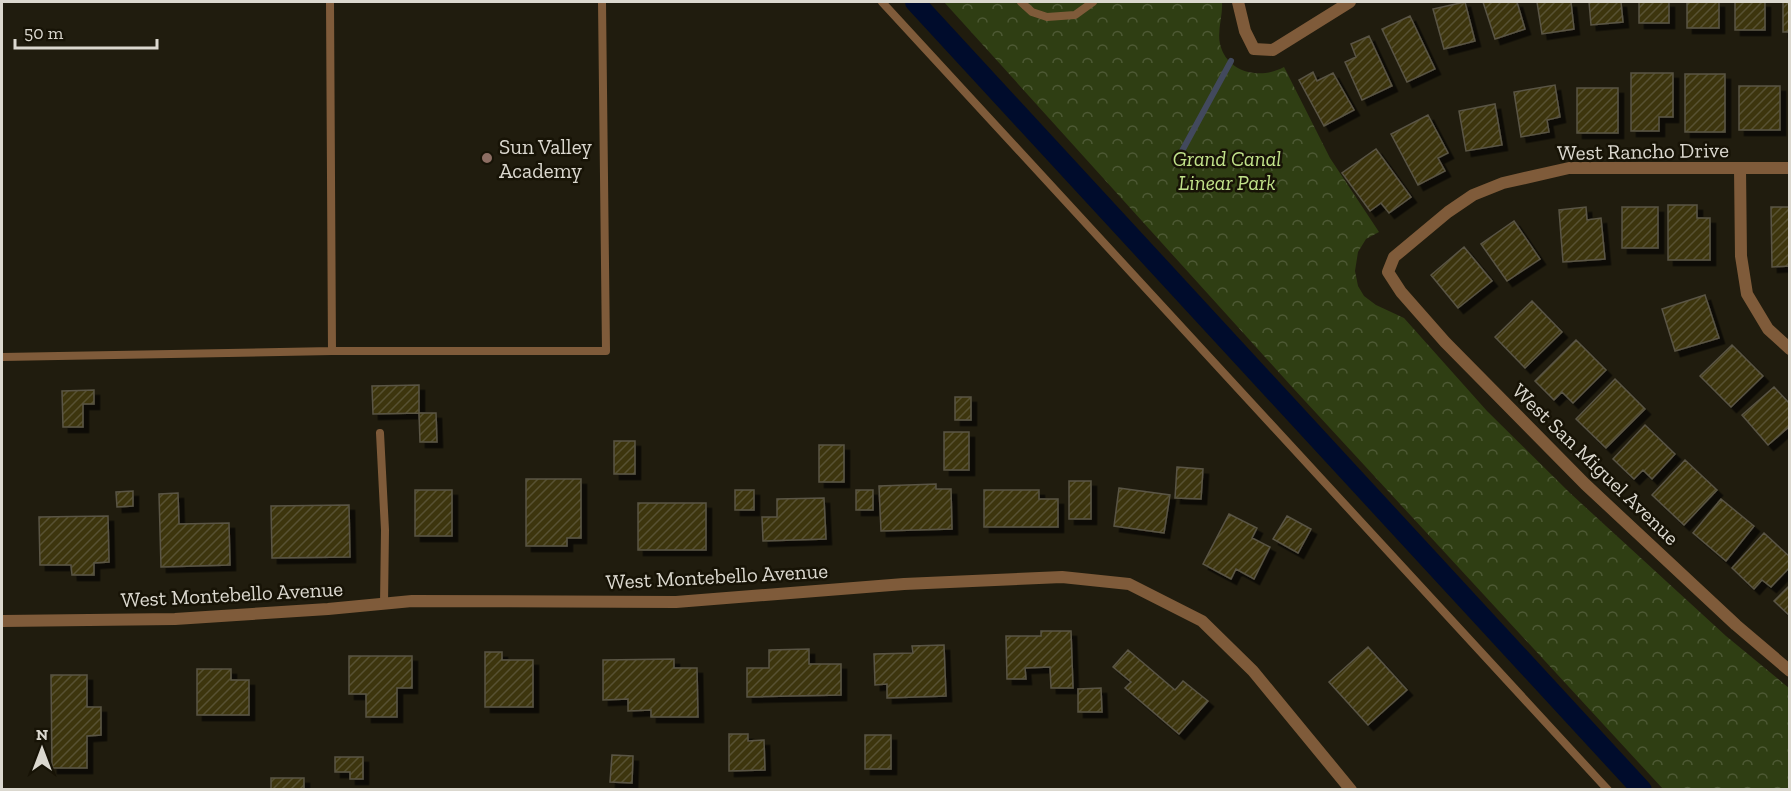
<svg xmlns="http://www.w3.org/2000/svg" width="1791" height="791" font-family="'Zilla Slab',serif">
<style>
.park{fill:url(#park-crowns)}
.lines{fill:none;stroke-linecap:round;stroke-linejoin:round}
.stream{stroke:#42495d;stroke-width:6}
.canal{stroke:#000c2c;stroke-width:20}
.building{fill:url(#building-hatch);stroke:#5a5545;stroke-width:1.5;filter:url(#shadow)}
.service{stroke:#7f5b3a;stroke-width:8}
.minor{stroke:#7f5b3a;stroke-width:12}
.education-dot{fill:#8d6e63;stroke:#171306;stroke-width:2}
.labels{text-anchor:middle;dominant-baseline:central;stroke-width:5;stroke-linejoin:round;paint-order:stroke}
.poi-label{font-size:21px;fill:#dbd8cf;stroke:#171306;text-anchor:start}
.street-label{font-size:21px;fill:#dbd8cf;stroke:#171306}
.park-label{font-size:21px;font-style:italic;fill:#c1e28a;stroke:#171306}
</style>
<defs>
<pattern id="park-crowns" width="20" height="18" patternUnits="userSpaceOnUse" patternTransform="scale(1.5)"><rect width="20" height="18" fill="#2f3e13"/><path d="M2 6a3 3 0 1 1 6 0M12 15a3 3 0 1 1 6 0" fill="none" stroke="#4d5934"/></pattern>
<pattern id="building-hatch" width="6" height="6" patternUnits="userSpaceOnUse" patternTransform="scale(1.5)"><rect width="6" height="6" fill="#3d3410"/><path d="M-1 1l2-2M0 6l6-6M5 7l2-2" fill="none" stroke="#585132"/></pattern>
<filter id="shadow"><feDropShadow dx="5.5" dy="5.5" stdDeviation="0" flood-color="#0009"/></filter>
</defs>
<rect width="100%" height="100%" fill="#201c0e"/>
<path class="park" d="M944,2h278c1,14 -5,28 -2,42 7,29 40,36 64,23l46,91 49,74 -13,7 -8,13 -3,19 3,15 6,10 12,9 28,13 83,93 83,82 156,143 63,52v101h-126l-370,-401z"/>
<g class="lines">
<path class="stream" d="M1182,151l49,-90"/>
<path class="canal" d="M915,2l727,788"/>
</g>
<path class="building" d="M1465,2l10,39 -31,8 -11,-40z
M1483,2h34l8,27 -30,10z
M1537,2h34l3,27 -32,5z
M1589,2h32l2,20 -32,3z
M1639,2h30v21h-30z
M1687,2h32v26h-32z
M1735,2h30v28h-30z
M1783,2h7v30h-7z
M1410,16l25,53 -28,13 -25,-53z
M1369,36l23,50 -30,14 -17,-38 11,-5 -5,-13z
M1313,72l4,9 16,-8 21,37 -30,16 -25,-46z
M1631,73h42v44h-14v14h-28z
M1685,74h40v58h-40z
M1555,85l5,32 -13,3 2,12 -28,5 -7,-45z
M1739,86h41v44h-41z
M1577,88h41v45h-41z
M1495,104l7,41 -36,6 -7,-40z
M1428,115l20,38 -10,5 7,13 -27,14 -27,-51z
M1376,149l35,48 -22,16 -8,-10 -11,8 -28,-38z
M1668,205h29v13h13v42h-42z
M1586,207l1,13 14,-2 4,41 -42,3 -4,-52z
M1622,207h36v41h-36z
M1771,207h19v59l-18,1z
M1514,221l26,38 -33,22 -26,-37z
M1464,247l28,34 -34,27 -27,-33z
M1705,295l14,43 -44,13 -13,-42z
M1532,301l30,31 -37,36 -30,-31z
M1576,340l30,30 -33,33 -11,-11 -8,8 -19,-19z
M1732,345l31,31 -32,31 -31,-31z
M1615,379l30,30 -39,39 -30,-29z
M419,385v28h17l1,29h-17l-1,-29 -46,1 -1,-28z
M1774,387l16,17v22l-22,19 -26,-30z
M94,390v14h-11v23h-20l-1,-36z
M955,397h16v23h-16z
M1645,425l30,29 -23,25 -9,-9 -9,9 -21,-20z
M944,432h25v38h-25z
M614,441h21v33h-21z
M819,445h25v37h-25z
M1685,460l32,30 -33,35 -32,-30z
M1177,467l26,2 -2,30 -26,-1z
M526,479h55v59h-14v8h-41z
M1069,481h22v38h-22z
M936,484v5h15l1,40 -71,2 -2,-45z
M1119,488l51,7 -6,38 -50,-7z
M415,490h37v46h-37z
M735,490h19v20h-19z
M856,490h17v20h-17z
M984,490h55v9h19v28h-74z
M133,491v15l-16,1 -1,-15z
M178,493l1,31 50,-1 1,42 -69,2 -2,-73z
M824,498l2,41 -63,2 -1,-24h15v-18z
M1721,499l33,27 -28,35 -33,-28z
M638,503h68v47h-68z
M349,505l1,52 -78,1 -1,-52z
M1229,514l28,14 -5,10 18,9 -16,32 -18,-10 -5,10 -28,-15z
M108,516l1,46 -15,1v12h-22l-1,-10h-31l-1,-48z
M1287,516l24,13 -13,24 -25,-14z
M1764,533l26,24v10l-19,20 -9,-7 -8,9 -22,-21z
M1790,585v31l-16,-15z
M1041,631h30l2,57h-22l-1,-21 -25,1 1,11h-19l-1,-43h35z
M944,645l2,51 -59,2v-14l-12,1 -1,-31 39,-1 -1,-7z
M1368,647l39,43 -39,35 -39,-43z
M809,649v15h32v31l-94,2v-29h22v-18z
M1128,650l47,40 8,-9 25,20 -29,33 -54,-46 6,-6 -18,-15z
M485,652h17v8h31v47h-48z
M349,656h63v32h-15v29h-31v-23h-17z
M674,659v9h23l1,49h-47v-7l-23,1v-12l-25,1v-40z
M197,669h34v11h18v35h-52z
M51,675h36v32h14v28l-14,1v32h-35z
M1101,688l1,24h-24v-23z
M729,734h19v7l16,-1 1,30 -36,1z
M865,735h26v34h-26z
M612,755l21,1 -1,27 -22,-1z
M335,757h28v22h-13v-7h-15z
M271,778h33v12h-33z"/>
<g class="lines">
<path class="service" d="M330,2l2,349
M882,2l726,788
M1021,2l11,10 15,5 28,-2 18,-13
M2,357l330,-6h274l-4,-349
M380,433l5,97 -1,74"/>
<path class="minor" d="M1238,2l7,29 9,18 19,1 77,-48
M1740,168l1,88 6,38 21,35 22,20
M1790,168h-221l-66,15 -30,12 -25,17 -54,45 -6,15 13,20 44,50 140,142 151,141 54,46
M2,621l173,-2 153,-10 84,-8 264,1 228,-18 158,-7 67,7 73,37 51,50 98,119"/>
</g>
<circle class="education-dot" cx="487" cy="158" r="6"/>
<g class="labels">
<g class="poi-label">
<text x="499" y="146">Sun Valley<tspan x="499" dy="24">Academy</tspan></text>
</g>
<g class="street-label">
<text transform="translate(1643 151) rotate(-1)">West Rancho Drive</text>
<text transform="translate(1596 464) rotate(44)">West San Miguel Avenue</text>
<text transform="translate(717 576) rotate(-3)">West Montebello Avenue</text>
<text transform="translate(232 594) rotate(-3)">West Montebello Avenue</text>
</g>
<g class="park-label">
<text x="1227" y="158">Grand Canal<tspan x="1227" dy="24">Linear Park</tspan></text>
</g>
</g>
<rect width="1791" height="791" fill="none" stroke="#dbd8cf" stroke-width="6"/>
<g transform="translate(42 749)" stroke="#171306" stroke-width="4.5" paint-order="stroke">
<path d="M0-4.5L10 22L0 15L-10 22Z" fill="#dbd8cf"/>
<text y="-9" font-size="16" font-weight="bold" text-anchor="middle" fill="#dbd8cf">N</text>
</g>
<path d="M15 39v9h142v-9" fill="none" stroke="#dbd8cf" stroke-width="3"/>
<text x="24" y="39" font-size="18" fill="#dbd8cf" stroke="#171306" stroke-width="4.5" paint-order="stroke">50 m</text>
</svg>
